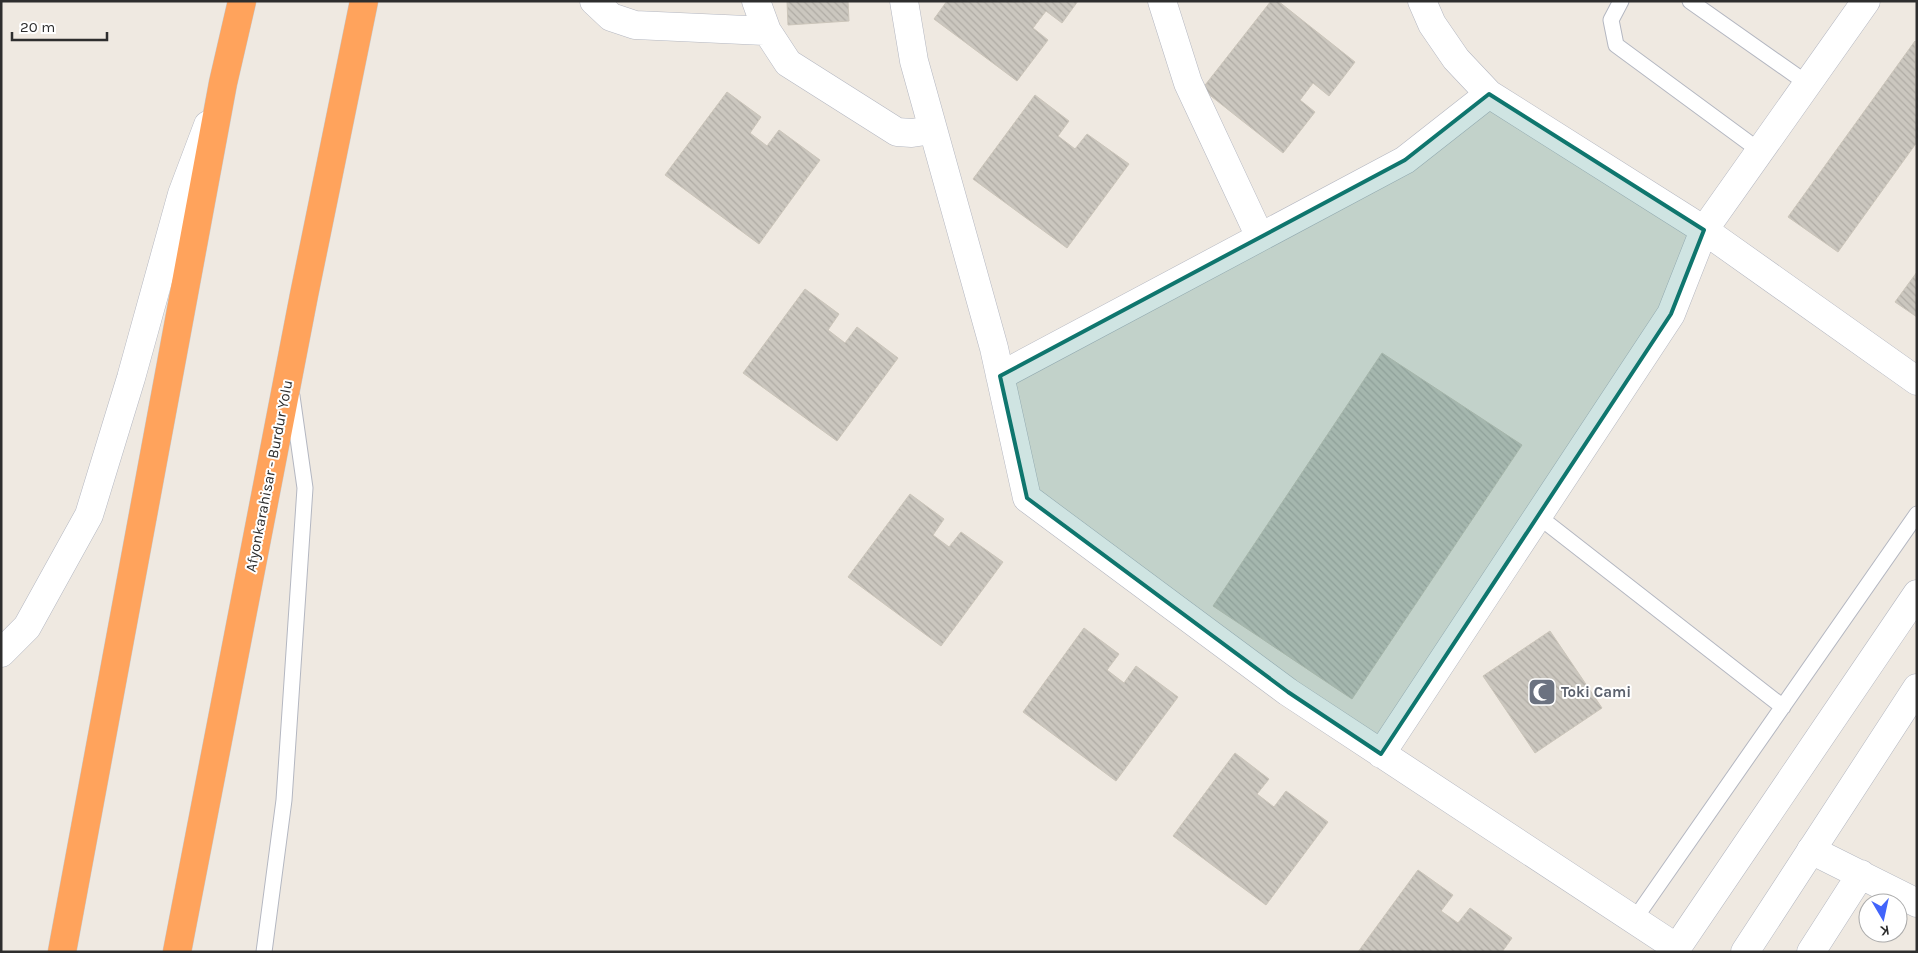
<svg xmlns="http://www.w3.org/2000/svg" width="1918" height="953" font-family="Karla,sans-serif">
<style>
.building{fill:url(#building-back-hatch);stroke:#cbc5ba}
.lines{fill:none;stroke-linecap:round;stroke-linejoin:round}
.lane-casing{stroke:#b4b7c1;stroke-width:17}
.street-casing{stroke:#b4b7c1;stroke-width:29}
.secondary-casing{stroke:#b4b7c1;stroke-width:29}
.highway-casing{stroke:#c9c9c9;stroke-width:29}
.lane{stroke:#fff;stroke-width:15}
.street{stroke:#fff;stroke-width:28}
.secondary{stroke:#fff;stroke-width:28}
.highway{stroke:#ffa35c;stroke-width:28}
.marked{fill:#0f766e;fill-opacity:0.2;stroke:#0f766e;stroke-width:4;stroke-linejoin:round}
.labels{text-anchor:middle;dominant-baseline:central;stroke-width:4;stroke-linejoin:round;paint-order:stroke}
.street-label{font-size:15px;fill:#2e2e2e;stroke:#fff}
.worship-label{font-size:15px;font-weight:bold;fill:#5b616d;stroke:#fff;text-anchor:start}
</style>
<defs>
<pattern id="building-back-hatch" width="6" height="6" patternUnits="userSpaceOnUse" patternTransform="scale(1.25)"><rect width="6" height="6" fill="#cbc7bf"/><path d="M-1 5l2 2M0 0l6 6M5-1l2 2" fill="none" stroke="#afaba4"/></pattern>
</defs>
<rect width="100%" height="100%" fill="#efe9e1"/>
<path class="building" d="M787,1h61l1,20 -61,4z
M947,1h131l-16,22 -16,-12 -13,17 15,12 -31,41 -83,-62z
M1271,1h7l77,61 -26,34 -16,-13 -13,17 15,12 -32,41 -81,-64z
M1915,41l2,101 -79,110 -50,-35z
M727,92l34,25 -11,16 17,13 12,-16 41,30 -61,84 -94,-69z
M1035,95l34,26 -11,15 17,13 12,-15 42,30 -62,84 -94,-69z
M1917,272v45l-22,-15z
M805,289l34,25 -11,16 17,13 12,-16 41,31 -61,83 -94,-68z
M1382,353l140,92 -170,254 -139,-93z
M910,494l34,25 -11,16 16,12 12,-15 42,30 -62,84 -93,-69z
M1084,628l35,26 -12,16 17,13 12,-17 42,31 -62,84 -93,-69z
M1550,631l52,77 -67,45 -52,-77z
M1235,753l34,26 -12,15 17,13 12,-16 42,31 -62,83 -93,-69z
M1418,870l35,25 -12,16 17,12 12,-15 42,30 -10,14h-144z"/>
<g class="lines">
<defs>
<path id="lane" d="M1621,1l-10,19 5,25 144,106
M1690,1l118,83
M1538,516l245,191
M1634,920l283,-406
M264,952l20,-152 21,-312 -13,-92"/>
<path id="street" d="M594,1l17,16 24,8 132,6
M756,1l11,30 21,32 109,69 15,1 20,-3
M904,1l10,60 80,287 33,150 261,194 389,256
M1162,1l26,82 72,154
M1422,1l10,23 24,35 33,35 215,136 213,151
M1000,376l405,-216 84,-66
M1,653l26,-26 62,-112 42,-137 51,-184 26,-69
M1381,754l290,-440 33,-84 162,-229
M1811,850l106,53
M1811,952l50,-78"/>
<path id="secondary" d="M1674,952l243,-358
M1745,952l172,-264"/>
<path id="highway" d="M62,952l161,-869 19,-82
M177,952l127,-657 60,-294"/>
</defs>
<use href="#lane" class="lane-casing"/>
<use href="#street" class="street-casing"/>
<use href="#secondary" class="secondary-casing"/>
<use href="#highway" class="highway-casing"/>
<use href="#lane" class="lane"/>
<use href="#street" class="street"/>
<use href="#secondary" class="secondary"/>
<use href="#highway" class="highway"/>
</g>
<path class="marked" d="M1489,94l215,136 -33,84 -290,440 -93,-62 -261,-194 -27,-122 405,-216z"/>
<defs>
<symbol id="mosque-square" viewBox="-11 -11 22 22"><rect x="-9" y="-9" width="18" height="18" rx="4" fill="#6b7280" stroke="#fff"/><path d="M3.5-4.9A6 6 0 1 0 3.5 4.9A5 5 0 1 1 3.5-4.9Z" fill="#fff"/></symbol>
</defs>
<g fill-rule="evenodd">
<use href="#mosque-square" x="1526" y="676" width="32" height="32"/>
</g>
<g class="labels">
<g class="street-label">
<text transform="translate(269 476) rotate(-79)">Afyonkarahisar - Burdur Yolu</text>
</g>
<g class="worship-label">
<text x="1561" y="692">Toki Cami</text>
</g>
</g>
<rect width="1918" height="953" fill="none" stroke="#2e2e2e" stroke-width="5"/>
<g transform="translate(1883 918) rotate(171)"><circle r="24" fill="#ffffff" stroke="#ababab"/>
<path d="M0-4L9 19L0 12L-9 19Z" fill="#4264fb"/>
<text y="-8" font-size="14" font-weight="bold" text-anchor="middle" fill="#2e2e2e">K</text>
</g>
<path d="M12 32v8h95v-8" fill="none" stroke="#2e2e2e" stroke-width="2.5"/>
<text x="20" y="32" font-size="15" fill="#2e2e2e" stroke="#ffffff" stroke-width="4" paint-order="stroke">20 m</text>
</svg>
